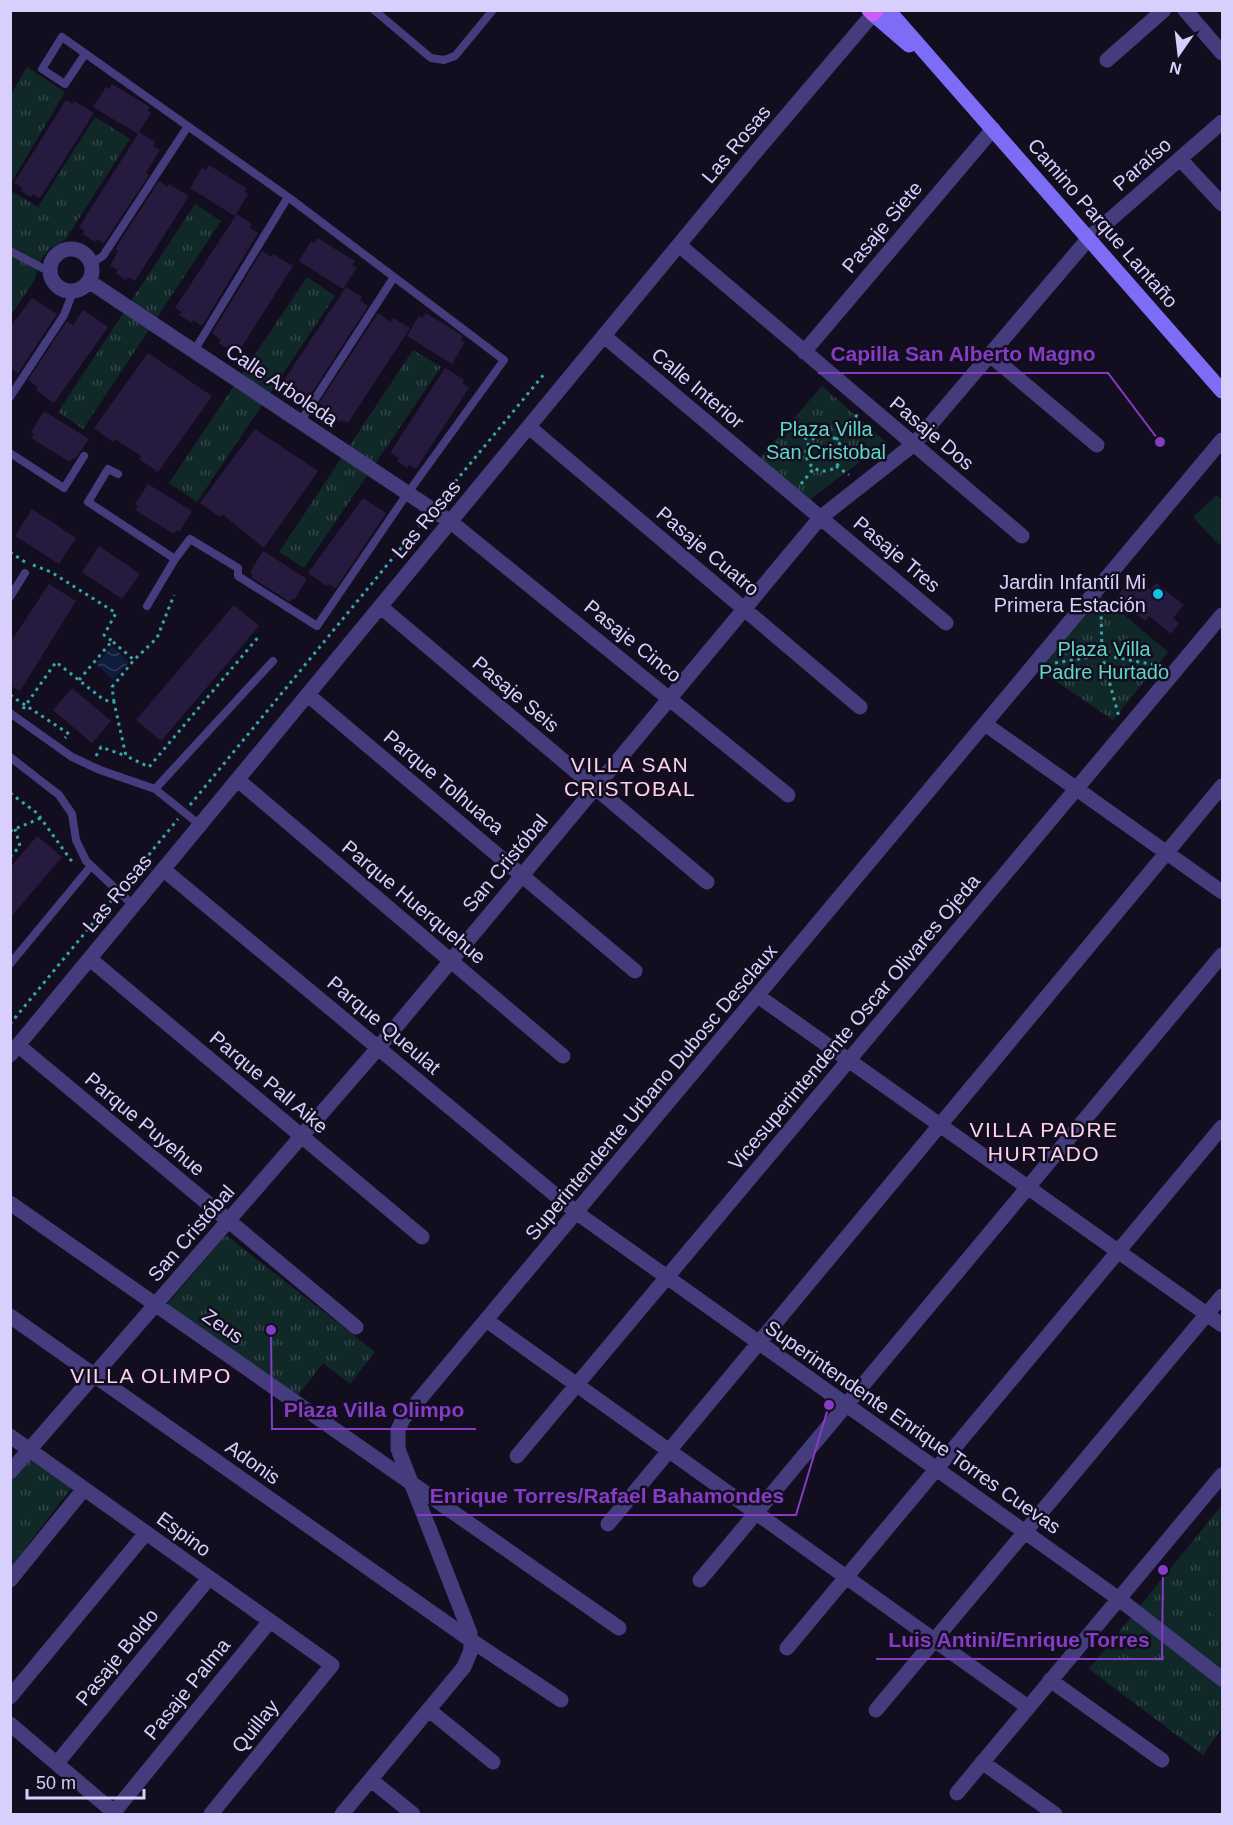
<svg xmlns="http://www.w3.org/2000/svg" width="1233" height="1825" font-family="Arial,sans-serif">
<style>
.grass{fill:url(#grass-tufts)}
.pitch{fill:#112829}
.water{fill:url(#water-waves)}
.building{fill:#261b3f}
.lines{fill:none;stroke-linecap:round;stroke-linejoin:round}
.path{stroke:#35a7ab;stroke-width:3;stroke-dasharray:3 4.5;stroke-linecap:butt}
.lane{stroke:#443c7c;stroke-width:8}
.street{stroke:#443c7c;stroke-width:15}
.secondary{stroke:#7c6cf6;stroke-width:15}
.primary{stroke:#ca5df6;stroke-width:15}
.poi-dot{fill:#0ec0ea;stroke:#130e1f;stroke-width:2}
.labels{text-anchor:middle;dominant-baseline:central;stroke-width:5;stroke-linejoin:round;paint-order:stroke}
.street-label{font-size:20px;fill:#d8cffc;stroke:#130e1f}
.park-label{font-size:20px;fill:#60d7c4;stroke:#130e1f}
.poi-label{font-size:20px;fill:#d8cffc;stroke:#130e1f;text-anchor:end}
.neighbourhood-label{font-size:21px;letter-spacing:1.5px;fill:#fcd1e9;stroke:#130e1f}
.leader{fill:none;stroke:#843cc5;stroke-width:2}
.callout-dot{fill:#843cc5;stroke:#130e1f;stroke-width:2}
.callout-label{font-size:21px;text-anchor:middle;font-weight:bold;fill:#843cc5;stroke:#130e1f;stroke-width:5;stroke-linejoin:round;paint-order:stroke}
</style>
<defs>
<pattern id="grass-tufts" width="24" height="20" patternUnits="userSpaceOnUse" patternTransform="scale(1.5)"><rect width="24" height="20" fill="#112829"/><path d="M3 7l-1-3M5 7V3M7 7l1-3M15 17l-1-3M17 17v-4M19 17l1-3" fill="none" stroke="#334649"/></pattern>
<pattern id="water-waves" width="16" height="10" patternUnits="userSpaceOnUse" patternTransform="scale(1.5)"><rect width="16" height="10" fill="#0e1c3e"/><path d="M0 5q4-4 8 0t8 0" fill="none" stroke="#303c5b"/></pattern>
</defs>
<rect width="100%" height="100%" fill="#130e1f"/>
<path class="grass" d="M27,67l38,25 -54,91v-89z
M95,117l35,22 -65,101 -16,9 -8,10 -7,22 -23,34v-124l27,16z
M195,204l26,17 -138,208 -25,-17z
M307,277l28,19 -138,206 -28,-19z
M413,350l28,17 -137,201 -25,-16z
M822,386l64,56 -77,58 -49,-42z
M1099,594l69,58 -55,68 -75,-51z
M226,1235l149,117 -25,32 -27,-21 -28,36 -131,-91z
M28,1456l44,31 -61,80v-88z
M1222,1505v223l-19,27 -114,-86z"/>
<path class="pitch" d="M1217,495l5,6v41l-3,3 -26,-28z
M1222,1575v45l-20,-12z"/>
<path class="water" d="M112,646l17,16 -16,18 -17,-16z"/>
<path class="building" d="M112,84l38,23 -3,3 4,3 -12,19 16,10 -2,4 7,4 -14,23 3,2 -45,68 -7,-4 -2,3 -12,-8 2,-3 -6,-4 59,-93 -45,-27 13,-20 3,2z
M66,100l7,4 1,-3 20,12 -54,85 -7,-4 -2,3 -10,-6 2,-3 -9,-5z
M209,165l37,23 -2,4 4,2 -13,22 -45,-28 12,-20 4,2z
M159,181l9,6 1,-3 20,12 -54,85 -7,-4 -2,3 -10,-7 2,-3 -8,-4 8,-15 -3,-2z
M237,214l15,10 -2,4 8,5 -56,93 -9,-6 -1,3 -13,-8 3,-3 -7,-4z
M317,238l38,23 -3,4 5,2 -14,22 -44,-28 12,-20 3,2z
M262,251l9,6 2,-3 20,12 -54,85 -7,-4 -2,3 -11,-7 2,-3 -9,-7z
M346,287l16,10 -2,3 8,6 -59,91 -7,-5 -2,3 -12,-8 2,-4 -6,-3z
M32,298l25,16 -39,59 -8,-5v-41z
M83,310l25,17 -54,76 -18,-13 2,-3 -10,-7 39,-59 6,4z
M378,313l13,9 2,-4 17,10 -62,95 -6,-3 -2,2 -12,-8 2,-3 -11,-8z
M426,313l37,23 -2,4 4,2 -13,22 -45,-28 12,-20 4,2z
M148,353l64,43 -54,76 -19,-13 2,-3 -26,-17 -2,3 -19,-14z
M445,368l19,12 -2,3 7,5 -53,81 -7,-4 -2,3 -10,-7 2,-3 -9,-5z
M44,411l45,28 -14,20 -2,-1 -3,4 -39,-24 3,-4 -3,-2z
M255,429l63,42 -54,77 -42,-34 -2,3 -20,-14z
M148,484l44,27 -13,21 -2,-2 -3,4 -39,-24 3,-4 -3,-2z
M363,498l23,15 -50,75 -7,-4 -2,2 -19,-13z
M32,509l44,29 -17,26 -44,-28z
M99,546l41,28 -18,25 -40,-27z
M263,551l44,28 -13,21 -2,-2 -2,4 -39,-25 2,-3 -3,-2z
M1133,577l17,13 6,-7 28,22 -11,13 6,5 -8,11 -22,-18 -4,5 -29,-23z
M49,584l27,17 -56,90 -10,-6v-42z
M234,605l25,21 -98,115 -25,-21z
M72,688l39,33 -19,22 -39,-33z
M37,836l25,21 -52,61v-50z"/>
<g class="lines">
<path class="path" d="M793,428l17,14
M806 453a18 18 0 1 1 36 0a18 18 0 1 1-36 0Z
M836,440l22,-26
M836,466l13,9
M801,484l13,-16
M441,499l104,-126
M10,552l15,10
M33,565l18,7 65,41 -12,22 8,6
M1101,609l1,46 17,62
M1055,663l47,-8 59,11
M79,680l33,-39 22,19
M10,695l59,39 -4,4
M114,702l-2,-15 22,-27 23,-22 17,-43
M23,709l33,-47 48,38 10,2 12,54 23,11 111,-132
M96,756l5,-9 25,9
M10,793l27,20 36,50
M190,805l234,-285
M10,831l31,-13
M10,857l10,-11 -5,-17
M125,884l53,-65
M10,1024l102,-124"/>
<path class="lane" d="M374,10l57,48 13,2 11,-4 38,-46
M85,54l-20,30 -23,-15 20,-32 226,160 -94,154
M10,251l40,21
M92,263l11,-7 85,-130
M10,397l54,-82 9,-23
M300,422l94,-145
M10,453l54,35 20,-32
M118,474l-10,-5 -20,33 87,57 15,-20 48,29v8l79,50 90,-132 97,-134 -216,-163
M10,597l15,-24
M147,606l28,-47
M10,713l62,44 28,13 55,19 45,36
M10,757l49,38 13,19 4,26 10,21 48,45
M155,789l118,-128
M10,964l81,-98"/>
<path class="street" d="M1185,10l37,43
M1107,60l57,-50
M1180,159l42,45
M679,245l343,291
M50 270a21 21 0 1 1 42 0a21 21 0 1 1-42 0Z
M90,282l361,240 337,273
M604,336l342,287
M804,352l189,-223
M990,355l107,90
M529,427l331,280
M381,607l326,275
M308,695l327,276
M985,724l237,168
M238,780l325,276
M164,870l413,343 542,386 103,80
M90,959l332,278
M758,996l464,329
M19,1046l337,281
M10,1055l743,-900 120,-141
M10,1203l609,425
M10,1316l462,325 89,59
M486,1320l542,387
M10,1436l322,229 -121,149
M517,1456l705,-841
M10,1472l369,-425 441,-529 94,-74 175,-206 133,-116
M608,1524l614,-738
M10,1580l74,-91
M700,1580l522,-625
M787,1648l435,-521
M1050,1680l112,80
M10,1697l136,-164
M429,1710l64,52
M876,1710l346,-414
M10,1724l106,90
M982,1762l73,52
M57,1763l152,-185
M371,1780l42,34
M957,1793l265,-318
M114,1812l156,-191
M342,1814l122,-147 7,-17 -1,-17 -72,-184v-19l5,-11 819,-979"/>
<path class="secondary" d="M888,10l334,381
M873,14l36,31"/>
<path class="primary" d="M869,10l4,4 4,-4"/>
</g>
<circle class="poi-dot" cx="1158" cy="594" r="6"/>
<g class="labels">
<g class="street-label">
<text transform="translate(736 144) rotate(-50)">Las Rosas</text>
<text transform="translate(1142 164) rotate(-41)">Paraíso</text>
<text transform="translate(1103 223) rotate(49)">Camino Parque Lantaño</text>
<text transform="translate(882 227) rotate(-50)">Pasaje Siete</text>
<text transform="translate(282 385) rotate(34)">Calle Arboleda</text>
<text transform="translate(698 388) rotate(40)">Calle Interior</text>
<text transform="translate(932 433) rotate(40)">Pasaje Dos</text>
<text transform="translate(426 519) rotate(-50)">Las Rosas</text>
<text transform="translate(708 551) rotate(40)">Pasaje Cuatro</text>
<text transform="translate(897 554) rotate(40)">Pasaje Tres</text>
<text transform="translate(633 641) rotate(39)">Pasaje Cinco</text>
<text transform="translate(516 694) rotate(40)">Pasaje Seis</text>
<text transform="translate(444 782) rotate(40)">Parque Tolhuaca</text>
<text transform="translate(505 863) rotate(-50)">San Cristóbal</text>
<text transform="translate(117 893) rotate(-50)">Las Rosas</text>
<text transform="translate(414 902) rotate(40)">Parque Huerquehue</text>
<text transform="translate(854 1022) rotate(-50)">Vicesuperintendente Oscar Olivares Ojeda</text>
<text transform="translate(384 1025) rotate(40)">Parque Queulat</text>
<text transform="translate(269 1082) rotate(40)">Parque Pall Aike</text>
<text transform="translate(651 1092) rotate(-50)">Superintendente Urbano Dubosc Desclaux</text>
<text transform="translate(145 1124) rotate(40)">Parque Puyehue</text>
<text transform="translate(191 1233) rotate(-49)">San Cristóbal</text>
<text transform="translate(223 1326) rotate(35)">Zeus</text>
<text transform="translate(913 1427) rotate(35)">Superintendente Enrique Torres Cuevas</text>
<text transform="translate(253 1462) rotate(35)">Adonis</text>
<text transform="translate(184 1534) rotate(36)">Espino</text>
<text transform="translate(117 1657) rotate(-51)">Pasaje Boldo</text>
<text transform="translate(187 1689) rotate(-51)">Pasaje Palma</text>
<text transform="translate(255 1726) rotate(-51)">Quillay</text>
</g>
<g class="park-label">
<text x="826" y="429">Plaza Villa<tspan x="826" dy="23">San Cristobal</tspan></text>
<text x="1104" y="649">Plaza Villa<tspan x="1104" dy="23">Padre Hurtado</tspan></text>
</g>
<g class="poi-label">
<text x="1146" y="582">Jardin Infantíl Mi<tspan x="1146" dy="23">Primera Estación</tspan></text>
</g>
<g class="neighbourhood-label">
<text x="630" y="764">VILLA SAN<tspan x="630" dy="24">CRISTOBAL</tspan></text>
<text x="1044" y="1129">VILLA PADRE<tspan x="1044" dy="24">HURTADO</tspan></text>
<text x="151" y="1375">VILLA OLIMPO</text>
</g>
</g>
<path class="leader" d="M1160 442L1108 373H818M271 1330L272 1429H476M829 1405L796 1515H417M1163 1570L1162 1659H876"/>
<g class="callout-dot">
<circle cx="1160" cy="442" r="6"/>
<circle cx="271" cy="1330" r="6"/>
<circle cx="829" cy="1405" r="6"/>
<circle cx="1163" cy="1570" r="6"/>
</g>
<g class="callout-label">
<text x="963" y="361">Capilla San Alberto Magno</text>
<text x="374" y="1417">Plaza Villa Olimpo</text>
<text x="607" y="1503">Enrique Torres/Rafael Bahamondes</text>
<text x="1019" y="1647">Luis Antini/Enrique Torres</text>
</g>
<rect width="1233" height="1825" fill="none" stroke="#d8cffc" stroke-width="24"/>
<g transform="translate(1179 54) rotate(194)" stroke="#130e1f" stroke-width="4.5" paint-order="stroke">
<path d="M0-4.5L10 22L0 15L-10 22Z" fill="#d8cffc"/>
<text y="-9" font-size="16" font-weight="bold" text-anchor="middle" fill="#d8cffc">N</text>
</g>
<path d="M27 1789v9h117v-9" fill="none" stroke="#d8cffc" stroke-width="3"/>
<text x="36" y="1789" font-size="18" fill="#d8cffc" stroke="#130e1f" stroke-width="4.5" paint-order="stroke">50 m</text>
</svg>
